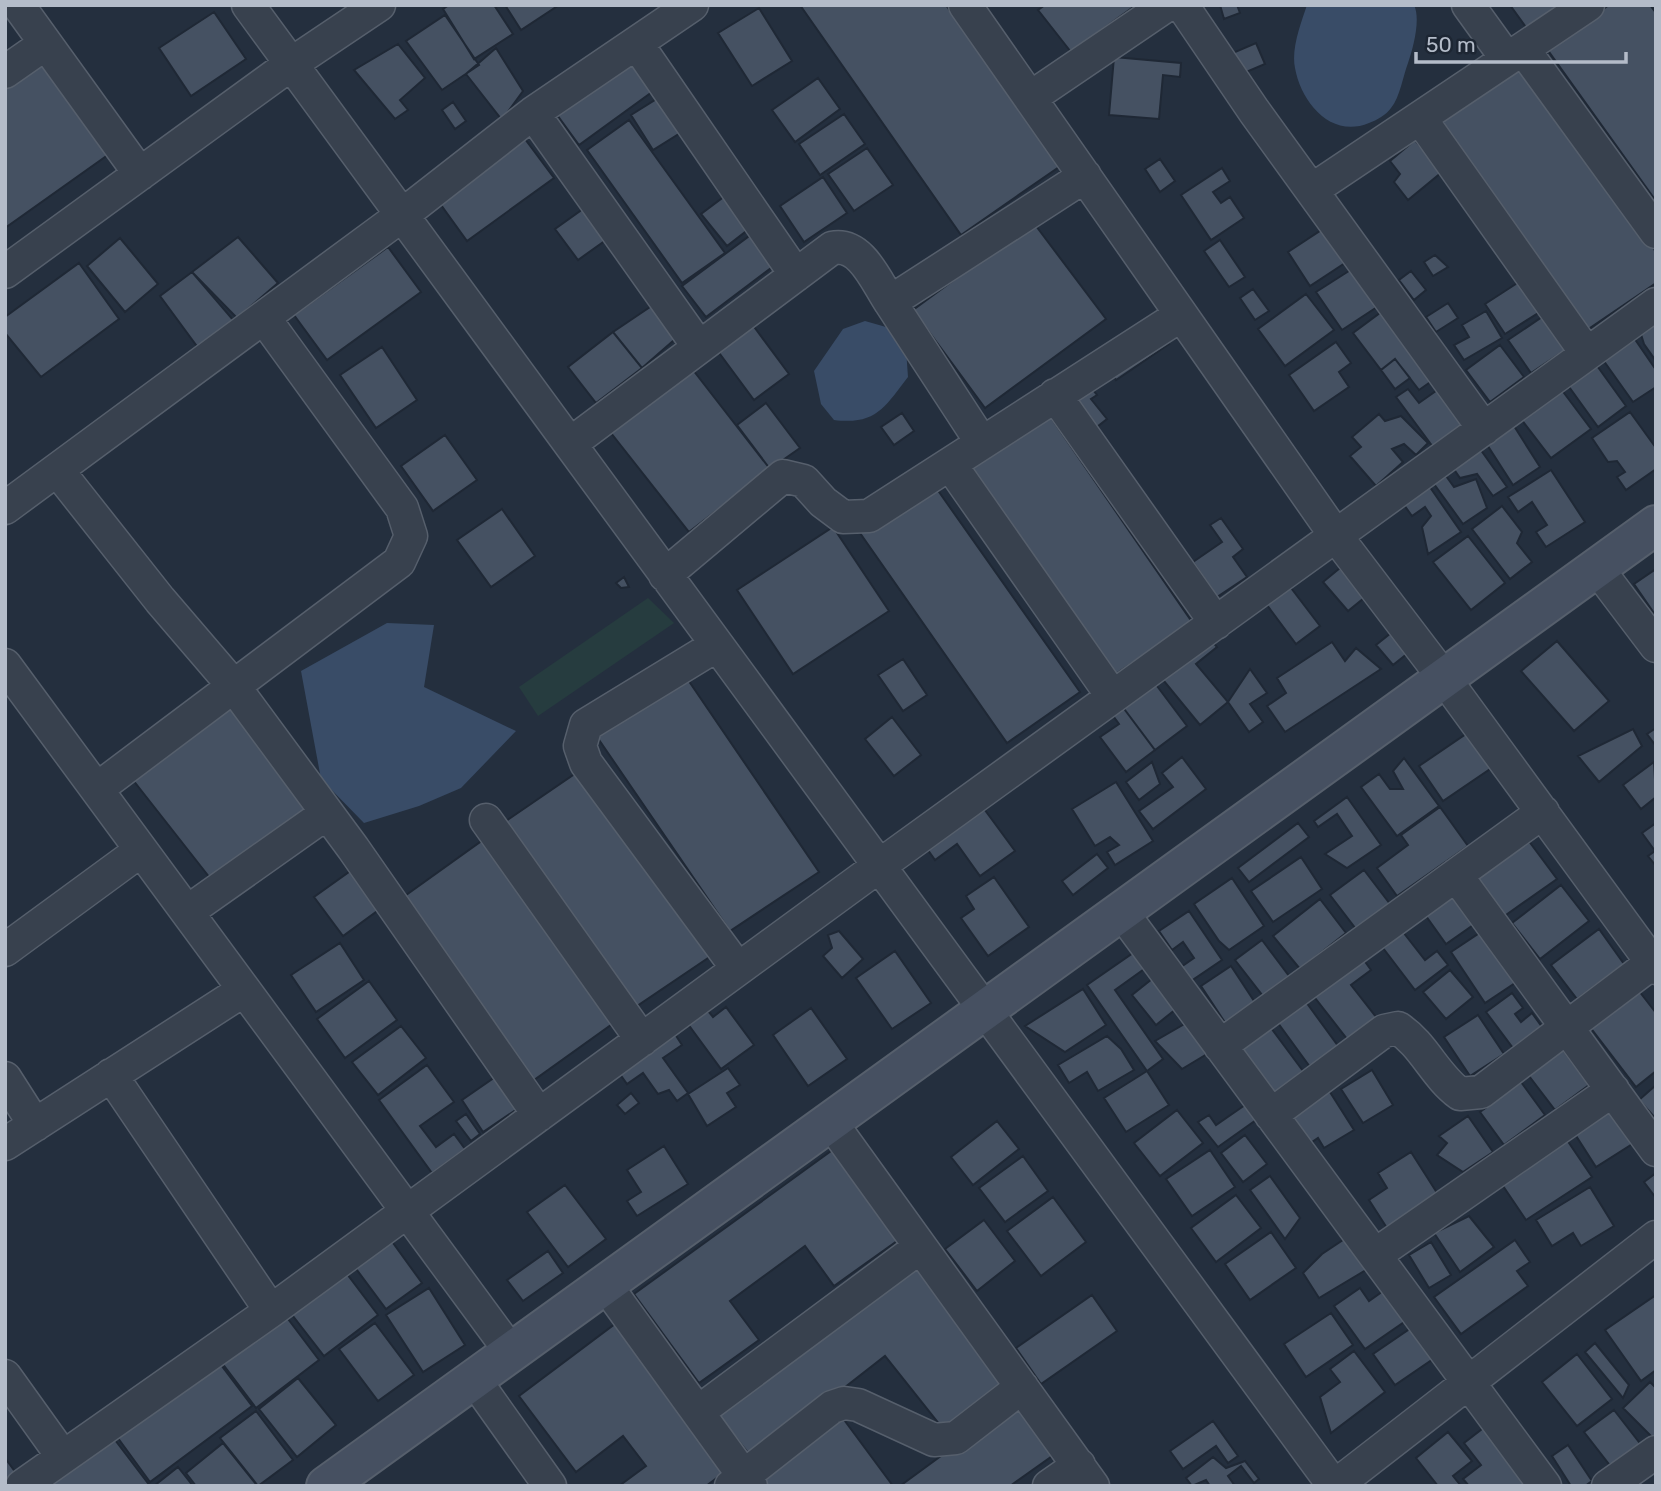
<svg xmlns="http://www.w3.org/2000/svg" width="1661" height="1491" font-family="Rubik,sans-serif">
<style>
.green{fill:#263c3f}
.water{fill:#394c67}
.building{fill:#455162;stroke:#1f2835;stroke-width:2}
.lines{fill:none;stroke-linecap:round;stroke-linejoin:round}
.street-casing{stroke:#565f6c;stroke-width:35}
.secondary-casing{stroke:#565f6c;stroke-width:42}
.street{stroke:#38414e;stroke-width:32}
.secondary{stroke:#465061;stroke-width:38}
</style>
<rect width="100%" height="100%" fill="#242f3e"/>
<path class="green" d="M648,598l26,25 -136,93 -19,-29z"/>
<path class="water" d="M1307,5h107c7,14 -1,44 -6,58 -5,13 -8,34 -17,45 -5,7 -14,12 -22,15 -38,16 -68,-21 -74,-55 -4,-19 6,-45 12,-63z
M865,321l28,8 13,20 2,28c-24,31 -32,48 -74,43l-13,-16 -7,-33 29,-42z
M387,623l47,2 -10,62 92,44 -55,57 -42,18 -55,17 -43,-44 -20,-108z"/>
<path class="building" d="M449,5h45l19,29 -39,25 -31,-50z
M505,5h54l-38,25z
M800,5h146l113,162 -98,68z
M1045,5h91l-65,47 -33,-42z
M1220,5h17l3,8 -16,6z
M1510,5h53l-35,25z
M1609,5h41l6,8v188l-109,-152z
M759,8l33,53 -40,25 -34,-53z
M214,12l32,47 -55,37 -32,-48z
M445,15l34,50 -37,25 -36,-49z
M1256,43l9,21 -28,12 -9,-21z
M398,44l27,34 -25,22 8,10 -13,9 -41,-49z
M496,48l27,43 -21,29 -36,-46z
M43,56l69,96 -107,76v-145z
M1114,57l67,6 -1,14 -17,-2 -4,44 -50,-4z
M629,59l23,33 -73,53 -24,-33z
M1524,63l132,189v31l-72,49 -146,-210z
M818,78l22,31 -45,33 -23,-32z
M663,95l22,35 -32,20 -22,-35z
M453,102l13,19 -11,8 -13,-19z
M844,114l21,30 -45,31 -21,-31z
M629,120l96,133 -43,30 -95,-133z
M522,135l32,43 -87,63 -31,-43z
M1415,140l27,32 -34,28 -14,-18 6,-8 -10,-13z
M867,148l26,37 -39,26 -26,-37z
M1160,159l15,22 -15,11 -15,-23z
M1222,168l8,13 -17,11 8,11 9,-6 14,21 -33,22 -30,-45z
M823,177l24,36 -43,29 -24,-36z
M729,193l25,32 -27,21 -26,-32z
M583,209l23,31 -28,20 -23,-31z
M1033,222l73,97 -121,89 -72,-98z
M1326,227l22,34 -38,25 -22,-34z
M756,231l23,31 -73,55 -24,-31z
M238,237l40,46 -41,35 -45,-46z
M120,238l38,46 -33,28 -38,-46z
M1220,240l25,37 -16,10 -25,-36z
M388,247l33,45 -94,68 -33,-45z
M1435,255l13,12 -15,9 -9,-14z
M79,263l40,56 -78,58 -36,-44v-16z
M1352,269l25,38 -35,23 -26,-38z
M1411,271l15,19 -12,10 -15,-20z
M192,272l42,49 -35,28 -39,-53z
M1522,280l21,30 -38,24 -20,-30z
M1253,289l16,22 -14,9 -15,-22z
M1306,294l28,36 -49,36 -27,-37z
M656,303l25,31 -39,34 -29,-36z
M1448,303l10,15 -22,14 -10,-15z
M1384,310l52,68 -17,12 -24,-31 -14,11 -28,-37z
M1486,311l16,27 -38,22 -10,-15 15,-8 -7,-12z
M1548,313l23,33 -40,27 -23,-33z
M1656,323v38l-12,-17 -5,-16z
M752,324l37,50 -35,26 -37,-50z
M1159,331l10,13 -53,36 -8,-12z
M613,332l29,36 -46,35 -28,-36z
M1632,335l24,35v17l-23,15 -32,-45z
M1336,342l15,21 -12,9 10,15 -35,24 -25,-36z
M1500,345l24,32 -34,25 -24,-32z
M382,347l35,53 -41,28 -36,-53z
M1395,359l15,19 -15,11 -14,-19z
M1595,363l31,43 -28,21 -31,-43z
M693,370l77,99 -81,63 -78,-99z
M1085,380l12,15 -6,4 16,20 -14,11 -27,-34z
M1443,386l25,35 -35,26 -37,-50 12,-8 11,14z
M1561,389l30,40 -40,29 -30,-39z
M766,403l34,45 -30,21 -33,-44z
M1043,406l149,216 -82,56 -149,-217z
M1630,412l26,36v21l-30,21 -9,-13 8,-5 -8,-11 -9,1 -16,-24z
M902,413l12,18 -20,14 -13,-18z
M1379,414l6,7 16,-5 27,27 -12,12 -12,-11 -12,5 11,13 -27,24 -26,-30 11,-9 -9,-10z
M1514,426l26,41 -27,18 -27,-42z
M445,435l32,45 -44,31 -32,-45z
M1478,446l29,41 -14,9 -16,-22 -17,4 -9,-13z
M1551,470l34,52 -39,25 -10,-15 11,-7 -15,-23 -14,10 -10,-15z
M1446,476l8,11 22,-8 11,29 -24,16 -29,-40z
M1425,480l36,52 -33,22 -6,-27 9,-11 -6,-9 -13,9 -13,-18z
M932,482l148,210 -73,51 -147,-210z
M1502,506l20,26 -5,11 15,19 -22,17 -38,-50z
M502,509l33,47 -44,31 -34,-47z
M1221,518l22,31 -10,8 14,20 -30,20 -24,-35 29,-20 -12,-17z
M833,527l56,84 -96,63 -56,-84z
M1468,536l37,47 -34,27 -38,-48z
M1340,568l24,30 -16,13 -25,-29z
M1656,569v47l-22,-32z
M624,577l5,10 -8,1 -5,-5z
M1288,584l32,42 -24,18 -32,-43z
M1391,633l17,20 -15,12 -17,-20z
M1208,636l9,11 -21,17 32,38 -28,23 -41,-50z
M1557,641l52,60 -35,30 -53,-60z
M1332,642l13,19 11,-13 25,21 -96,63 -18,-26 19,-13 -9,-15z
M903,659l24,36 -24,16 -25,-36z
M1250,669l17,24 -17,11 13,18 -14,10 -21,-30z
M684,674l135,198 -89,59 -135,-197z
M1154,682l33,44 -32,24 -33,-44z
M235,701l75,105 -100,72 -77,-98z
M1122,706l33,44 -29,22 -26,-35 19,-13 -8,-11z
M892,717l29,38 -27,21 -29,-37z
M1656,728v18l-9,-12z
M1633,729l9,17 -43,36 -21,-26z
M1469,732l24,35 -50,34 -24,-35z
M1182,757l24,32 -53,40 -14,-18 34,-24 -11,-14z
M1404,758l35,48 -42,30 -36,-49 18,-13 11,15h13l-10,-18z
M1152,762l8,22 -21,16 -13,-18z
M1654,762l2,35 -15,12 -18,-24z
M582,769l129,187 -77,52 -128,-187z
M1116,782l37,59 -38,24 -8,-13 12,-7 -9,-8 -15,9 -23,-37z
M1347,797l34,48 -34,23 -22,-14 27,-18 -15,-22 -19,13 -4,-6z
M979,802l36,49 -35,25 -23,-32 -22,16 -12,-17z
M1440,807l28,39 -71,50 -20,-28 31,-23 -7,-10z
M1298,823l11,14 -60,45 -11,-14z
M1656,823v43l-8,-10 7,-5 -13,-18z
M483,840l132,182 -81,58 -132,-182z
M1528,840l29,39 -54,38 -28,-39z
M1097,854l11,14 -35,27 -11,-14z
M1301,857l21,32 -49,33 -22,-31z
M356,867l28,39 -41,30 -29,-39z
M1364,870l26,34 -34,25 -26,-34z
M994,877l35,50 -41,29 -27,-38 13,-9 -8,-13z
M1232,878l32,48 -35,24 -10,-9 -25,-37z
M1561,885l28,36 -49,38 -28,-36z
M1455,894l21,29 -30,21 -20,-28z
M1320,899l26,34 -46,36 -27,-33z
M1189,911l33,49 -31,21 -10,-14 13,-9 -11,-16 -11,8 -13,-19z
M1599,929l25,35 -47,35 -26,-34z
M839,931l24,28 -21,19 -19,-22 9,-8 -4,-13z
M1403,932l22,28 12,-9 11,14 -33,25 -32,-42z
M1481,932l34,51 -30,20 -34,-51z
M1262,940l27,36 -26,20 -28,-36z
M340,943l24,37 -48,32 -25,-37z
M895,951l36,52 -39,26 -36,-51z
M1136,951l11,16 -32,23 48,69 -16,12 -60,-86z
M1361,956l10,14 -20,15 29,37 -29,22 -39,-50z
M1231,966l25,38 -30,20 -25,-38z
M1450,970l23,27 -27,22 -23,-27z
M1152,979l24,30 -20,16 -24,-30z
M369,981l28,39 -52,38 -28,-39z
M1083,989l23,36 -41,27 -40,-26z
M1639,991l17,22v58l-20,16 -46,-60z
M1512,993l11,15 -8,6 6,8 11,-9 10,14 -29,21 -27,-36z
M1306,1002l35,48 -28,21 -35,-48z
M704,1006l9,11 13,-10 28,38 -33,24 -36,-49z
M811,1008l36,51 -39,27 -35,-51z
M1478,1015l26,39 -34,22 -26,-39z
M1188,1022l19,32 -25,15 -27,-28z
M1268,1024l35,47 -28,22 -36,-48z
M401,1026l25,32 -48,37 -26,-33z
M673,1031l9,14 -19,13 25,35 -11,8 -8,-11 -11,4 -15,-21 -16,11 -10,-14z
M1107,1036l14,13 13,21 -36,21 -11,-19 -18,11 -11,-18z
M1560,1046l29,39 -34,25 -29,-38z
M427,1065l27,37 -34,24 16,21 18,-13 11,15 -33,24 -53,-73z
M728,1068l12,17 -13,8 9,14 -29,19 -19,-32z
M1372,1070l21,35 -30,18 -22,-34z
M1147,1071l22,34 -43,27 -22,-34z
M501,1073l22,32 -40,27 -21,-32z
M1521,1082l24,33 -41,30 -24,-33z
M1656,1085v34l-17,-19z
M1328,1089l26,41 -30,18 -6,-10 -12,8 -20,-31z
M631,1093l8,10 -14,11 -8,-9z
M1245,1105l11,15 -38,27 -20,-25 11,-7 7,10z
M1613,1105l24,36 -41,26 -23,-36z
M1177,1110l26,33 -43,33 -26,-33z
M466,1114l14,20 -9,7 -15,-20z
M1468,1116l25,36 -30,20 -26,-17 10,-12 -8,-7z
M997,1121l22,28 -46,36 -22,-28z
M1245,1135l22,29 -24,18 -22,-29z
M1567,1140l25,37 -66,43 -25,-37z
M664,1146l24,38 -51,32 -10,-15 14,-9 -14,-22z
M838,1146l66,90 -70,50 -29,-40 -75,55 29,39 -60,43 -65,-89z
M1210,1150l25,37 -43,29 -26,-37z
M1411,1152l28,44 -52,32 -18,-28 18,-12 -9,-15z
M1023,1156l25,35 -43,31 -26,-34z
M1656,1173v25l-12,-16z
M1270,1176l30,42 -15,21 -35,-49z
M565,1185l41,54 -38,28 -41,-55z
M1590,1187l24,39 -33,20 -8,-13 -21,13 -16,-26z
M1236,1195l25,33 -45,34 -25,-34z
M1053,1197l33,45 -45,34 -34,-45z
M1469,1216l25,31 -34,25 -26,-39z
M984,1220l31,41 -38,30 -32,-42z
M1271,1232l25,36 -46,32 -25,-36z
M388,1236l34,47 -36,26 -35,-47z
M1346,1238l20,32 -47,28 -16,-25 19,-19z
M1515,1240l15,22 -13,9 11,15 -67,48 -27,-37z
M1431,1242l20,33 -22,13 -20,-33z
M548,1251l15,22 -40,28 -16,-21z
M910,1259l101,128 -63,48 -63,-79 -132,103 -38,-48z
M341,1266l37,49 -54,41 -38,-49z
M429,1288l36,57 -42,27 -37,-57z
M1360,1288l9,13 17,-12 21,31 -42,29 -31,-43z
M1092,1295l25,36 -76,53 -25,-36z
M1656,1295v75l-15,11 -36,-51z
M282,1311l37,49 -63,48 -37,-49z
M1331,1313l22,32 -47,32 -22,-33z
M375,1323l39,52 -36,26 -39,-52z
M615,1324l111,147 -20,15h-87l27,-20 -23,-30 -47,36 -57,-76z
M1414,1326l22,31 -41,28 -22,-31z
M1595,1343l34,42 -6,13 -38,-46z
M1354,1351l31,41 -54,41 -11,-36 20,-15 -10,-13z
M1577,1354l35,45 -35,27 -35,-44z
M218,1361l34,45 -102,76 -35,-48z
M298,1378l38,47 -39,32 -38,-48z
M1650,1382l6,6v53l-33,-33z
M1016,1401l39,53 -45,32h-110z
M1614,1410l28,36 -30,22 -28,-36z
M256,1411l37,49 -35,26 -38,-48z
M839,1413l54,73h-129l-9,-12z
M1213,1421l25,35 -10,7 -12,-17 -33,23 -13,-18z
M1486,1426l47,60h-64l-6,-7 18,-14 -17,-22z
M1448,1432l24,29 -19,15 8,10h-23l-22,-28z
M112,1436l38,50h-104z
M223,1443l33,41 -2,2h-58l-10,-13z
M1568,1445l24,36 -7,5h-14l-19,-30z
M1213,1457l13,11 19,-7 14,18 -5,4 -13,-17 -13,10 7,10h-25l-4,-6 -14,6 -6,-8z
M5,1458l11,15 -11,8z
M178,1467l15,19h-39z"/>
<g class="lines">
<defs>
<path id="street" d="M18,5l122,169
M248,5l1086,1481
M965,5l371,531 108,142 212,290
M1182,5l72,106 230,318
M1468,5l39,54
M637,44l159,231
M1523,49l133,183
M5,72l40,-28
M1030,98l137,-93
M533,113l166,234
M1420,118l167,236
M1312,190l276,-185
M5,272l286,-208 88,-59
M1055,395l161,228
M982,443l-92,-141 195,-126
M570,444l262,-196c29,-6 44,33 58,54
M950,464l163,233
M58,471l102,129 72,84 121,164 186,267
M5,508l396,-292 132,-103 159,-108
M1597,568l59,78
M665,575l118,-99 21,5 19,21 20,15 26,-1 312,-201
M717,645l-131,80 -6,21 6,17 152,206
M5,665l506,687
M97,789l302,-227 12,-26 -9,-28 -138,-190
M486,820l156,220
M1456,875l200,275
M1121,911l424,575
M187,912l140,-99
M5,950l135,-99
M1220,1046l323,-234
M111,1075l160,236
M5,1078l30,47
M1271,1115l113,-84 14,-3c26,17 37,48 62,66l21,-2 171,-129
M830,1121l263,365
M5,1144l239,-154
M1375,1255l238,-165
M605,1284l146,202
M5,1376l58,81
M474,1379l76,107
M698,1412l222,-165
M22,1486l249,-175 608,-445 777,-562
M731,1486l101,-79 12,-4 14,2 76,35 22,-2 66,-51
M1049,1486l30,-21
M1335,1486l321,-249
M1608,1486l48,-34"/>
<path id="secondary" d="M326,1486l1330,-961"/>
</defs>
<use href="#street" class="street-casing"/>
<use href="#secondary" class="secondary-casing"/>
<use href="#street" class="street"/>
<use href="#secondary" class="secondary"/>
</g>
<rect width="1661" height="1491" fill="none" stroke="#b4bcc9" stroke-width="14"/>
<path d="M1416 52v10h210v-10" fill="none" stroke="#b4bcc9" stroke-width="3.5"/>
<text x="1426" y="52" font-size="21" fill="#b4bcc9" stroke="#1d2633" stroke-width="5" paint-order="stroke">50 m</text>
</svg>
